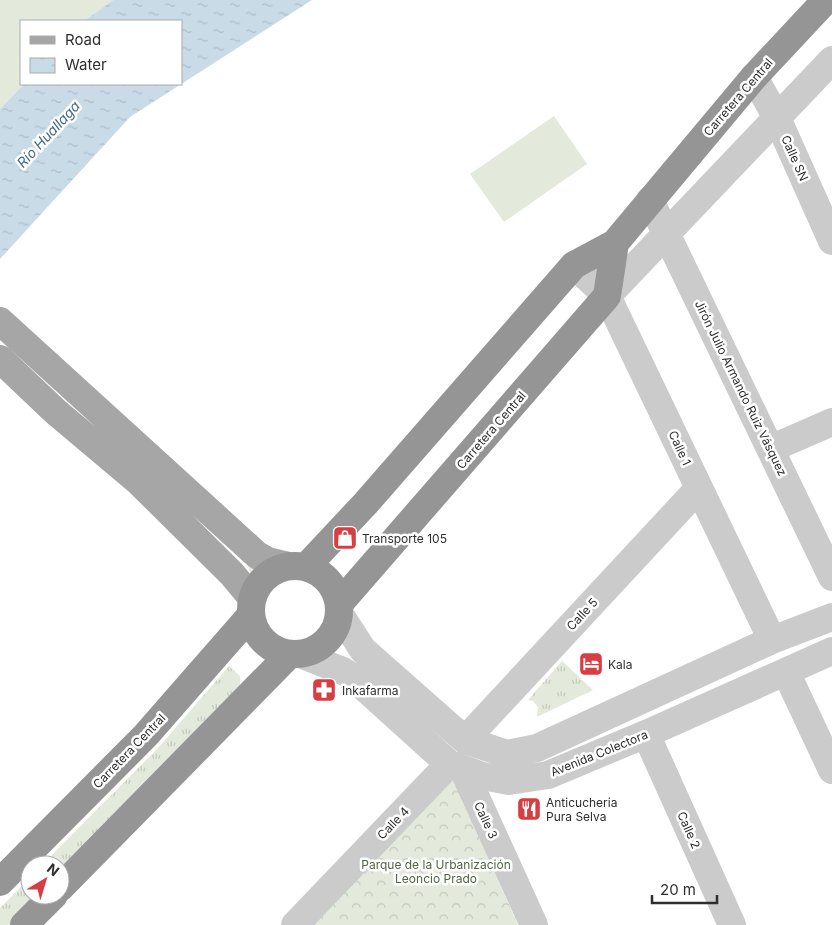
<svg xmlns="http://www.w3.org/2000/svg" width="832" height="925" font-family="Inter,sans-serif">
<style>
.grass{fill:url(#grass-tufts)}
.forest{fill:url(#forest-crowns)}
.garden{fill:#e3eadc}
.water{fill:url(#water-ripples)}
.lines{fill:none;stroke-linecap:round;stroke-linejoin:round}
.minor{stroke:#cbcbcb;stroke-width:28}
.major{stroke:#a6a6a6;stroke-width:28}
.highway{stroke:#959595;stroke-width:28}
.labels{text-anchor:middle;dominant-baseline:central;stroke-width:5;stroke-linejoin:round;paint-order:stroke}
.street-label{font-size:12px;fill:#2e2e2e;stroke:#fff}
.poi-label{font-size:12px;fill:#2e2e2e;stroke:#fff;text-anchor:start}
.park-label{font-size:12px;fill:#4f663e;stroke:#fff}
.water-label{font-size:14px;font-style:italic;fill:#426a89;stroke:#fff}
</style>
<defs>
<pattern id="grass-tufts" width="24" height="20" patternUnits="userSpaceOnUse" patternTransform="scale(1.25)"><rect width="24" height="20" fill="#e3eadc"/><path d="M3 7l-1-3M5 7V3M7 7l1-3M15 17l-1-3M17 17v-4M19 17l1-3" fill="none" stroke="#c3c9bd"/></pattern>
<pattern id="forest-crowns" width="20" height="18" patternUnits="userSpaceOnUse" patternTransform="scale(1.25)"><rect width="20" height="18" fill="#e3eadc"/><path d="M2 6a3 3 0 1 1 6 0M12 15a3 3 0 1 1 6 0" fill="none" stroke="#c3c9bd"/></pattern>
<pattern id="water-ripples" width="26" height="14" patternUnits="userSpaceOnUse" patternTransform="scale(1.25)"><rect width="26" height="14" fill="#cadbe8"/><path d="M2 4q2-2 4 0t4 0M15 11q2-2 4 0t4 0" fill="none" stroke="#aebcc7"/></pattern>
</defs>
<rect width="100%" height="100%" fill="#fff"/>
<path class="grass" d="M245,556l20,16 -11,14z
M562,661l31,29 -56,27 1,-10 -5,-6 -5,-1z
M229,666l11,10v12l-180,185v-8h-18l115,-116z
M30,878v17h8l-29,30h-9v-17z"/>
<path class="forest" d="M453,777l65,148h-207z"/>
<path class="garden" d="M0,0h113l-29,21h-63v63h3l-24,25z
M554,116l33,48 -83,58 -34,-48z"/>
<path class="water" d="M113,0h199l-182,117 -130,142v-150l24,-25h157v-63h-97z"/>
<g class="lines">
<path class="minor" d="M754,77l23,41 55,123
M650,200l182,377
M574,265l33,31 165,344
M607,296l225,-236
M770,449l62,-27
M339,613l24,37 102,90 42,14 30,-6 235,-108 60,-23
M300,654l43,17 11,7 95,86 33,12 27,5 39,-6 98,-41 186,-83
M786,672l46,98
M646,734l86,191
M465,740l234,-252
M463,769l71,156
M295,925l154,-161"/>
<path class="major" d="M0,321l257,234 11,6 21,5
M0,359l56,53 82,69 94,93 20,24"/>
<path class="highway" d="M251 610a44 44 0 1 1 88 0a44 44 0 1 1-88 0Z
M306,567l60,-64 208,-238 41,-22 139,-166 72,-77
M339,604l268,-308 8,-53
M0,882l146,-147 105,-120
M60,888l230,-234
M24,925l30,-30"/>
</g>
<defs>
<symbol id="shop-square" viewBox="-11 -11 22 22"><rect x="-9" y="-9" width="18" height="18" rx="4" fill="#d73d42" stroke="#fff"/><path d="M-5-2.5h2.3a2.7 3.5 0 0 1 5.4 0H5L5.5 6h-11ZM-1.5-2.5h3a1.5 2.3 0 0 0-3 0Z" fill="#fff"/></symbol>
<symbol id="hotel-square" viewBox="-11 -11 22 22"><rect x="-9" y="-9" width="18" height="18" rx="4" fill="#d73d42" stroke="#fff"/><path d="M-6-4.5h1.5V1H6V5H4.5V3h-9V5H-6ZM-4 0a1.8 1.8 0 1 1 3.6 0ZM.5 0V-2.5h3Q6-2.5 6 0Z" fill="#fff"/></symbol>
<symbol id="pharmacy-square" viewBox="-11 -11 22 22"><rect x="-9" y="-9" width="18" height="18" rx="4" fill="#d73d42" stroke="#fff"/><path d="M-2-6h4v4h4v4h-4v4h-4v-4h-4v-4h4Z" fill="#fff"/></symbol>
<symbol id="restaurant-square" viewBox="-11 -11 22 22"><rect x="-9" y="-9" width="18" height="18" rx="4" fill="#d73d42" stroke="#fff"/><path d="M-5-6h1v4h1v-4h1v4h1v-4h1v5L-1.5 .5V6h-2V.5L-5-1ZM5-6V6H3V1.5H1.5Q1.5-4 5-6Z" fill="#fff"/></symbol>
</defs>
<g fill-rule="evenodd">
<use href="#shop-square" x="331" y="524" width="28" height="28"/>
<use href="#hotel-square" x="577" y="650" width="28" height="28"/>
<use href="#pharmacy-square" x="310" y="676" width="28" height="28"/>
<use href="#restaurant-square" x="515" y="795" width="28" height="28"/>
</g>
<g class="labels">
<g class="street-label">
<text transform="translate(738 97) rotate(-49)">Carretera Central</text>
<text transform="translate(795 158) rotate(66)">Calle SN</text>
<text transform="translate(741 388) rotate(64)">Jirón Julio Armando Ruiz Vásquez</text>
<text transform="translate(491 430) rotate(-49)">Carretera Central</text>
<text transform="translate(680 448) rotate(65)">Calle 1</text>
<text transform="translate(582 614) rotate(-47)">Calle 5</text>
<text transform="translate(129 751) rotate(-46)">Carretera Central</text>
<text transform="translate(599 753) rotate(-22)">Avenida Colectora</text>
<text transform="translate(486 820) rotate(65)">Calle 3</text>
<text transform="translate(393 823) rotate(-46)">Calle 4</text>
<text transform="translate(689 830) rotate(66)">Calle 2</text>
</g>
<g class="poi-label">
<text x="362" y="538">Transporte 105</text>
<text x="608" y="664">Kala</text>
<text x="342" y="690">Inkafarma</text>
<text x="546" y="802">Anticucheria<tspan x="546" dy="14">Pura Selva</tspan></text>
</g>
<g class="park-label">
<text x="436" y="864">Parque de la Urbanización<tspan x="436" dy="14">Leoncio Prado</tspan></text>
</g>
<g class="water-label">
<text transform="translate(48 134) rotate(-47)">Río Huallaga</text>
</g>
</g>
<rect x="20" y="20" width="162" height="65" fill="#ffffff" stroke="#ababab"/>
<rect x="30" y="36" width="25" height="8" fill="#a6a6a6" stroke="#ababab"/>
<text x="65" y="45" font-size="15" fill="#2e2e2e">Road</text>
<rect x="30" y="58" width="25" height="15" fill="url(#water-ripples)" stroke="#ababab"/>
<text x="65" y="70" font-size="15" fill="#2e2e2e">Water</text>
<g transform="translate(45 880) rotate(38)"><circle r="24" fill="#ffffff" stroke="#ababab"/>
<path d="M0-4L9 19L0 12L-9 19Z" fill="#d73d42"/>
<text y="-8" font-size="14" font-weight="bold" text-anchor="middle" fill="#2e2e2e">N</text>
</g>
<path d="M652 895v8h65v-8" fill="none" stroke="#2e2e2e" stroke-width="2.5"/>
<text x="660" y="895" font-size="15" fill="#2e2e2e" stroke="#ffffff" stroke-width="4" paint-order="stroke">20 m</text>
</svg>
